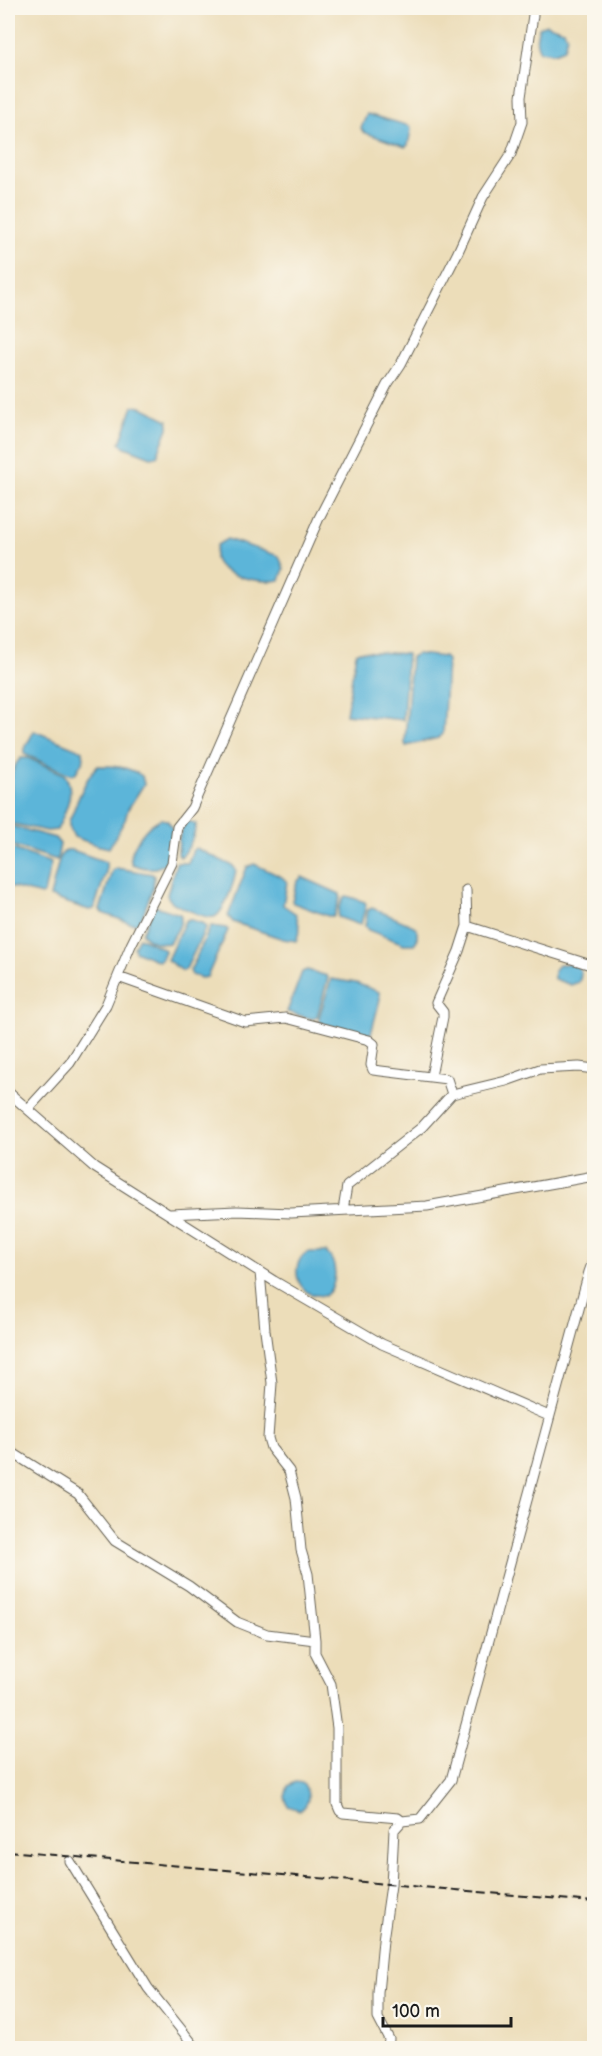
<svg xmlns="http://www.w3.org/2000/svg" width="602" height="2056" font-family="'Balsamiq Sans',sans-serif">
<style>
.water{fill:#5bb5d9;stroke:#3c687a;stroke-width:1.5}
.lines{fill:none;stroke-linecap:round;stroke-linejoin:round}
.minor-casing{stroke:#656053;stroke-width:11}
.minor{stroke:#fff;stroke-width:9}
.rail{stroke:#1c1c1c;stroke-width:2;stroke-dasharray:9 4.5;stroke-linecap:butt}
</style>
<rect width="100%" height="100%" fill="#fbf7ec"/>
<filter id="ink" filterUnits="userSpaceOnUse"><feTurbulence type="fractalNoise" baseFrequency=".0167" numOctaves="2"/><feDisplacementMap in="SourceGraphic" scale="12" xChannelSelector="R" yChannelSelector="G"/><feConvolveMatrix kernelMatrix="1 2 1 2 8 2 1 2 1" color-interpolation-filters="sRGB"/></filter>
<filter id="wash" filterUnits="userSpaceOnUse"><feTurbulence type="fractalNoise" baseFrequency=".008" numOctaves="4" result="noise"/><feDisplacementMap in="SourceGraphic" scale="24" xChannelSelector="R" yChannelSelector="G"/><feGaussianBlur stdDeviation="1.35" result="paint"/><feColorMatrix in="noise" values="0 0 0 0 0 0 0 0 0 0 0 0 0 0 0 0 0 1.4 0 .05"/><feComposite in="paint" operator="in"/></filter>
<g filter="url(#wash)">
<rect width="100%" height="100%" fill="#ecddb9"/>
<path class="water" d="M546,24l18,6 3,6 -3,13 -10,4 -14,-2c-5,-9 -4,-14 -1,-24z
M367,114l43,12 1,4 -3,15 -3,2 -42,-15 -2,-4z
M133,406l9,1 26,13v8l-11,28 -6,1 -28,-11 -3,-3z
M227,539l52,17 5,13 -4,11c-16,3 -59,-2 -65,-21 -1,-4 1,-10 2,-14z
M359,651l48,3 -4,66 -57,-6 10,-61z
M417,654l27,3 3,3 -4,74 -5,4 -32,8 -1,-3 6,-86z
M34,731l49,20 1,8 -9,15h-6l-45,-20v-4z
M21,758h7l36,16c13,17 1,38 -7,56l-10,1 -39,-8v-16l2,-3c2,-16 -2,-34 11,-46z
M97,766c17,0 31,0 45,10l2,8 -16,25 -3,11 -16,28 -13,-3 -22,-8 -5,-11v-5c8,-18 15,-41 28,-55z
M161,819l6,1 5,7c0,30 -5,51 -40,37l-2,-6c4,-15 16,-33 31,-39z
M188,821l8,3c-1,10 -8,29 -16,33l-2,-3c1,-12 0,-25 10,-33z
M8,825l47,13 5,6 -3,16 -49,-16z
M8,847l43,16 -7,30 -3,2 -33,-9z
M196,848l37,18 3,4c-1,10 -12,44 -22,47 -8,2 -21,-5 -28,-8 -7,-3 -16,-6 -19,-14l9,-32h12l5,-13z
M66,850h6l34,12v10l-12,37 -5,1 -39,-13 10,-41z
M254,864l28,13 5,5 -4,23 13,9 4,15 -4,12 -13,-2 -50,-17 -5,-6 19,-49z
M116,868l36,6 2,2 -1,11 -12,33 -4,4 -7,-1 -28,-10 -2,-3 12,-39z
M302,877l38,17v4l-6,18h-6l-35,-13 -1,-2 5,-19z
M347,896l18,6 1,3 -5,19h-4l-19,-7 1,-9 5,-11z
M155,906l25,8c4,9 -6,21 -11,29 -9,2 -22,-2 -27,-10z
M372,908l42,18 3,4v10l-3,4h-10l-36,-14 -3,-4 3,-16z
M189,919l15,5 2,3 -20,42 -3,2 -16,-11 18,-39z
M211,926l15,2 2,2 -21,47 -6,1 -9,-3 -2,-4z
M139,937l25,12 1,2 -4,9 -3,1 -23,-10 -1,-4z
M559,964c14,0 27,0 20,18l-8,3 -17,-6v-9z
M307,970l20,6 1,2 -11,39 -4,2 -26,-7 15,-40z
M331,979l25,4 23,9 1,7 -9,35h-6l-46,-11v-6z
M308,1252h18c12,11 12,34 -1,44 -7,-1 -14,0 -19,-5 -13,-11 -12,-31 2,-39z
M295,1782l7,1c8,8 9,23 -3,27l-11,-4 -3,-9 3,-11z"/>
</g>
<g filter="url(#ink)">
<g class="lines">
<defs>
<path id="minor" d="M467,926l127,40
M118,977l127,45 41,-4 83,22 5,4 -3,21 2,5 74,9 5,15
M431,1076l12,-59v-5l-7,-9 23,-52 8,-25 -1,-36
M8,1092l86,75 180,114 108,63 167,72
M28,1109l42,-46 36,-58 25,-60 41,-82 5,-36 15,-19 127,-290 68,-133 14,-21 56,-110 26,-57 28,-43 11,-32 -1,-25 12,-82 -1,-7
M343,1210l4,-24 75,-59 30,-33 54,-13 34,-12 39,-2 15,2
M170,1214l67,-3 54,2 136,-7 167,-30
M260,1272l5,58 7,53 -4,55 3,10 18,23 7,27 5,52 7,24 7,66v13l16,31 6,44v76l3,7 3,2 55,5 4,3
M8,1450l70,44 37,47 74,45 48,36 30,12 48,6
M70,1861l78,127 48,60
M388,2048l1,-9 -11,-21v-25l5,-53 8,-55 3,-55 8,-9 18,-2 31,-39 138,-508 5,-14"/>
</defs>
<use href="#minor" class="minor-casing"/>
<use href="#minor" class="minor"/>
<path class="rail" d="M8,1851l586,51"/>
</g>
</g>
<rect width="602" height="2056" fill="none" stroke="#fbf7ec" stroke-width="30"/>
<path d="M383 2017v9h128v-9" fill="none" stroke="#1c1c1c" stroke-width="3"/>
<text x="392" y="2017" font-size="18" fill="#1c1c1c" stroke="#fbf7ec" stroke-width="4.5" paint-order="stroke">100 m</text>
</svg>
